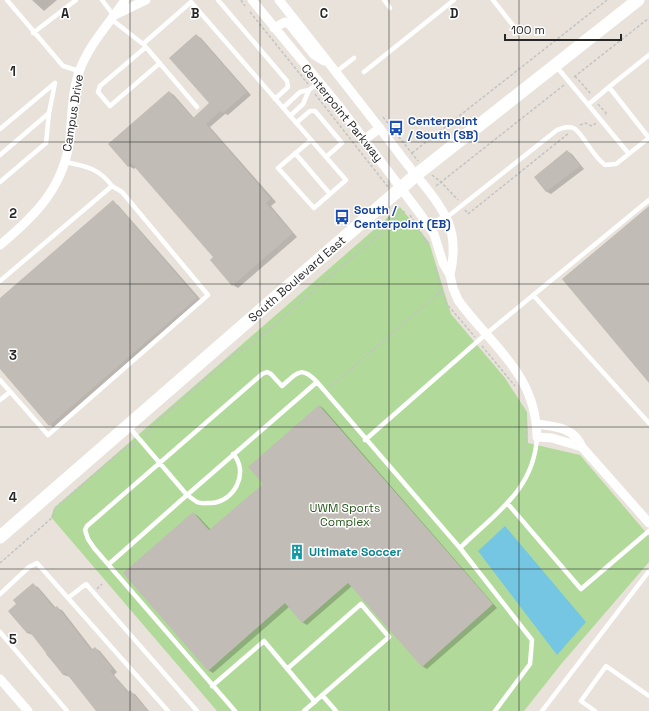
<svg xmlns="http://www.w3.org/2000/svg" width="649" height="711" font-family="'Space Grotesk',sans-serif">
<style>
.green{fill:#b1da9a}
.water{fill:#75c6e2}
.shadow{fill:#0003}
.building{fill:#c1bcb5}
.lines{fill:none;stroke-linecap:round;stroke-linejoin:round}
.path{stroke:#c3c3c3;stroke-width:1.5;stroke-dasharray:3 2;stroke-linecap:butt}
.lane{stroke:#fff;stroke-width:4.5}
.street{stroke:#fff;stroke-width:9}
.secondary{stroke:#fff;stroke-width:13}
.grid{fill:none;stroke:#272727;stroke-width:1;stroke-opacity:0.55}
.labels{text-anchor:middle;dominant-baseline:central;stroke-width:3;stroke-linejoin:round;paint-order:stroke}
.street-label{font-size:12px;fill:#272727;stroke:#fff}
.transit-label{font-size:12px;font-weight:bold;fill:#164399;stroke:#fff;text-anchor:start}
.park-label{font-size:12px;fill:#2c5b1f;stroke:#fff}
.culture-label{font-size:12px;font-weight:bold;fill:#0d838f;stroke:#fff;text-anchor:start}
.grid-label{font-size:13px;text-anchor:middle;font-weight:bold;fill:#272727;stroke:#fff;stroke-width:3;stroke-linejoin:round;paint-order:stroke}
</style>
<rect width="100%" height="100%" fill="#e8e2da"/>
<path class="green" d="M400,207l29,35 22,72 54,64 22,34 1,31 52,12 69,81v26l-87,101 -38,48h-307l-166,-194 3,-9z"/>
<path class="water" d="M505,526l81,96 -29,33 -79,-104z"/>
<path class="shadow" d="M32,0h25l-13,11z
M196,35l5,3 50,57 -23,20 -3,-1 -15,13 66,75 -5,4 26,31 -59,51 -5,-3 -22,-25 4,-3 -79,-90 -2,2 -5,-3 40,-74 5,3 20,23 17,-15z
M567,151l5,3 12,15 -33,25 -4,-2 -12,-15z
M113,202l5,3 84,96 -147,127 -5,-3 -50,-57v-68z
M320,406l4,3 173,199 -70,61 -5,-3 -70,-80 -45,39 -5,-3 -13,-15 -76,66 -5,-3 -15,-157 5,3 13,14 53,-46z
M33,585l5,2 18,21 6,2 31,40 2,-2 5,3 17,21 -3,3 15,17 6,2 14,17h-51l-28,-34 -6,-2 -18,-21 2,-2 -15,-17 -6,-2 -18,-21 9,-8z"/>
<path class="building" d="M196,34l51,58 -24,21 -3,-2 -14,13 65,75 -5,4 27,30 -61,53 -22,-26 3,-3 -81,-93 -4,3 -20,-23 61,-53 24,27 16,-15 -40,-45z
M567,150l13,16 -34,26 -12,-15z
M113,200l84,98 -148,128 -49,-57v-71z
M649,206v177l-87,-104z
M319,405l174,199 -71,63 -74,-84 -46,40 -17,-20 -77,68 -85,-98 70,-61 16,18 54,-46 -15,-17z
M33,583l21,25 3,-2 34,44 4,-3 18,22 -3,2 18,21 2,-2 18,21h-52l-30,-38 -3,2 -34,-44 -2,2 -19,-22 8,-7 -3,-4z"/>
<g class="lines">
<path class="path" d="M241,0l4,6
M250,12l58,72
M575,76l16,18
M574,77l75,-59
M315,94l73,93
M598,104l9,10 -2,1
M383,117l35,44
M580,125l5,-2 7,3 4,-3
M412,153l195,-153
M432,175l9,7 17,18
M436,186l128,-101
M465,210l3,4 101,-81
M410,215l18,29
M436,268l5,23 5,12 29,34
M482,346l33,40
M329,388l112,-97
M145,437l6,-10 86,-76 9,-2 144,-124 4,-10 12,-4
M523,454l4,-22 -2,-20
M465,531l3,-3
M0,563l53,-46 2,-9 71,-61 10,-3
M97,589l5,-5"/>
<path class="lane" d="M7,0l56,66 16,5
M102,0l12,16
M218,0l69,81 1,6 -13,12
M384,0l6,8
M493,0l26,33
M111,19l32,25 48,-42 155,178 -32,28 -36,-40 33,-28
M33,33l43,-33
M145,46l52,61
M146,47l-46,39 -2,6 12,14 50,-43
M649,55l-40,32 40,51
M556,66l73,88
M336,72l18,-14
M364,72l90,-72
M589,104l20,-17
M283,108l17,-16 9,-2 9,-7
M290,116l13,-12 6,-14
M296,123l14,-12h5l27,32 -16,14
M0,129l55,-46
M295,153l35,41
M0,155l49,-42
M0,182l46,-39 3,-30 6,-30
M446,218l111,-88c5,-2 12,-5 18,-1 9,7 17,26 30,36l11,-1 33,-26
M0,281l112,-95c-13,-18 -27,-20 -47,-24
M533,295l116,128
M0,380l48,55 160,-140 -86,-103 -10,-6
M0,400l10,-8
M129,427l58,68 130,-113
M365,440l121,-106 163,-134
M508,504l73,85 68,-58
M460,548c34,-34 74,-57 77,-111
M109,564l78,-69c3,2 7,5 10,7 4,2 9,1 13,1 24,0 40,-31 23,-49
M0,594l29,-27 8,-4 131,148
M68,598l18,-14 111,127
M0,632l67,79
M287,669l74,-65 28,33 -85,74
M212,686l52,-45 51,61
M322,695l14,16
M235,711l-141,-163 -6,-9 -3,-9 2,-4 175,-152 5,-2 4,2 11,12c15,-13 19,-21 35,-4l143,166 72,92 -2,24 -35,47
M542,711l107,-140
M595,711l-14,-10 25,-35 43,30"/>
<path class="street" d="M252,0l87,106 82,109 13,19 9,29 7,12 3,13 5,12c34,47 78,73 79,137l15,1 30,9
M279,0c42,53 84,106 125,160 15,20 35,40 45,64 6,17 5,34 1,51
M115,15l31,-15
M274,28l11,-6 5,3 24,30 10,6
M365,139l15,-11
M430,227l16,-9
M0,245c36,-30 64,-58 70,-107 2,-23 2,-45 9,-66 10,-28 30,-48 46,-72
M537,424c18,3 37,3 45,23l67,76
M0,679l28,32"/>
<path class="secondary" d="M0,537l416,-362 222,-175"/>
</g>
<path class="grid" d="M130,0v711M260,0v711M389,0v711M519,0v711M0,142h649M0,284h649M0,427h649M0,569h649"/>
<defs>
<symbol id="bus-bare" viewBox="-9 -9 18 18"><path d="M-5-6H5V4H4V6H2V4H-2V6H-4V4H-5ZM-3.5-4V0h7V-4ZM-3.5 1.2v1.5H-2V1.2ZM2 1.2v1.5H3.5V1.2Z" fill="#1a4fb4" stroke="#fff" stroke-width="2.5" paint-order="stroke"/></symbol>
<symbol id="building-bare" viewBox="-9 -9 18 18"><path d="M-4-6H4V6H1V3H-1V6H-4ZM-2.5-4.3h1.7v1.8h-1.7ZM.8-4.3h1.7v1.8H.8ZM-2.5-1h1.7V.8h-1.7ZM.8-1h1.7V.8H.8Z" fill="#0f9aa8" stroke="#fff" stroke-width="2.5" paint-order="stroke"/></symbol>
</defs>
<g fill-rule="evenodd">
<use href="#bus-bare" x="385" y="117" width="22" height="22"/>
<use href="#bus-bare" x="331" y="206" width="22" height="22"/>
<use href="#building-bare" x="286" y="541" width="22" height="22"/>
</g>
<g class="labels">
<g class="street-label">
<text transform="translate(73 113) rotate(-81)">Campus Drive</text>
<text transform="translate(342 113) rotate(51)">Centerpoint Parkway</text>
<text transform="translate(297 279) rotate(-41)">South Boulevard East</text>
</g>
<g class="transit-label">
<text x="408" y="121">Centerpoint<tspan x="408" dy="14">/ South (SB)</tspan></text>
<text x="354" y="210">South /<tspan x="354" dy="14">Centerpoint (EB)</tspan></text>
</g>
<g class="park-label">
<text x="345" y="508">UWM Sports<tspan x="345" dy="14">Complex</tspan></text>
</g>
<g class="culture-label">
<text x="309" y="552">Ultimate Soccer</text>
</g>
</g>
<g class="grid-label">
<text x="65" y="18">A</text>
<text x="195" y="18">B</text>
<text x="324" y="18">C</text>
<text x="454" y="18">D</text>
<text x="13" y="76">1</text>
<text x="13" y="218">2</text>
<text x="13" y="360">3</text>
<text x="13" y="502">4</text>
<text x="13" y="644">5</text>
</g>
<path d="M505 34v6h116v-6" fill="none" stroke="#272727" stroke-width="2"/>
<text x="511" y="34" font-size="12" fill="#272727" stroke="#ffffff" stroke-width="3" paint-order="stroke">100 m</text>
</svg>
